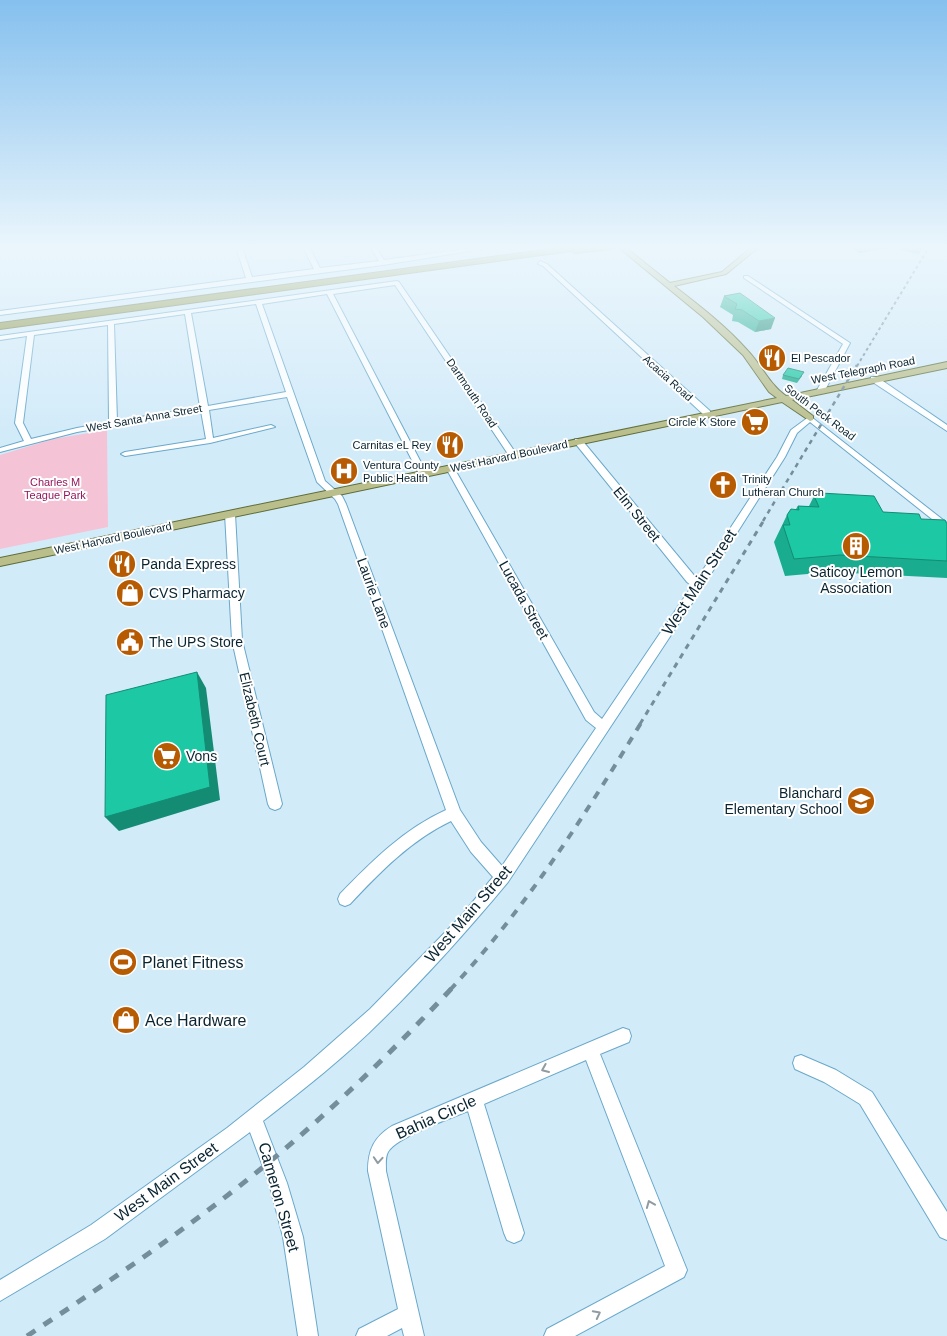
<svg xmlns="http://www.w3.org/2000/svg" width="947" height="1336" font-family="Helvetica,sans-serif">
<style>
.green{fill:#f5c3d6}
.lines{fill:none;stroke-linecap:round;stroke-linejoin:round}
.minor-casing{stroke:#69a8ca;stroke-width:2}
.major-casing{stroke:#5e6c39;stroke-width:2}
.highway-casing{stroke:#5e6c39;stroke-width:2}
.minor{fill:#fff;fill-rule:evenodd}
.major{fill:#b9be8b;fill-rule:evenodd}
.highway{fill:#8b923d;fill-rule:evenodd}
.rail-far4{stroke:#748e9c;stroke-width:2;stroke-dasharray:3 3;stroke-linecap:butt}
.rail-far3{stroke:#748e9c;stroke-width:2.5;stroke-dasharray:4.5 4.5;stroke-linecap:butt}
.rail-far2{stroke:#748e9c;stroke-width:3;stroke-dasharray:5.5 5.5;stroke-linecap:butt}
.rail-far1{stroke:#748e9c;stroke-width:4;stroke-dasharray:8 8;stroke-linecap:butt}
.rail{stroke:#748e9c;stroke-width:5;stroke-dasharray:10 10;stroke-linecap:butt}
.wall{fill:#19ac8e}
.shaded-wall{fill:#148c74}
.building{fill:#1dc8a5;stroke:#148c74}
.oneway{stroke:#909ca2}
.labels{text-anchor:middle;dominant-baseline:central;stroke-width:4;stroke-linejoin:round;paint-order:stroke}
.far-poi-label{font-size:11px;fill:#092431;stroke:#fff;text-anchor:start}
.far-street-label{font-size:11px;fill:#092431;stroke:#fff}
.far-park-label{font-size:11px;fill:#93165b;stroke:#fff}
.street-label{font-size:14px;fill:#092431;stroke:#fff}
.poi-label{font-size:14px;fill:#092431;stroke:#fff;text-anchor:start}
.near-street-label{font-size:16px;fill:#092431;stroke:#fff}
.near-poi-label{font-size:16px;fill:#092431;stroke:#fff;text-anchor:start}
</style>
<rect width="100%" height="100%" fill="#d2ebf9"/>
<path class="green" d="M107,430l1,97 -108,22v-94l53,-16z"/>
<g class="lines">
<defs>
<path id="minor" d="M236,247h6l10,30 62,-8 -11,-22h6l11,21 59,-7 -9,-14h6l8,13 95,-13h16l-112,18 -383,50v-4l246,-33z
M540,261l7,3 163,147v4h-6l-161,-149 -5,-2z
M744,276h4l102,67 -26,49 -7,-2 26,-46 -99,-66z
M397,281l2,1 118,173 -1,2h-6l-115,-172 -62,9 94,180 -4,3 -4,-3 -92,-180 -65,10 63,177 17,15 4,8 114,306 21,32 21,24 94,-138 -10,-8 -140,-252 1,-2h6l1,2 140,244 8,7 90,-133 -5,-4 -112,-139v-4h6l116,140 80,-122 14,-27 19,-14 137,107v8l-137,-109 -13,11 -12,24 -83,131 -194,294c-40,48 -81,94 -126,138 -37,37 -78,69 -119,101l24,62 16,54 15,99h-20l-15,-99 -14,-54 -19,-51 -145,107 -105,62v-21l91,-55 136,-97 77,-61 66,-58 92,-94 31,-38 -22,-25 -20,-31c-40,19 -71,51 -101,83l-5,2 -5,-2 -2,-5 2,-5c32,-33 64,-65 106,-84l-108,-306 -3,-5 -18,-17 -30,-85 -78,13 4,28 58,-13 4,2 -65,16 -85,13 -4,-2 4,-2 81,-13 -5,-28 -124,21 -77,20v-4l24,-7 -9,-18 12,-87 -27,4v-4zM256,304l30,88 -78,14 -17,-93zM185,314l15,93 -83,14 -3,-97zM108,325l1,97 -32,6 -46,11 -8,-16 11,-88z
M871,377h6l70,48v6l-76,-50z
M230,511l5,3 7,126 40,164 -2,4 -5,2 -5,-2 -2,-4 -36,-164 -7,-126z
M623,1028l6,2 2,6 -2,6 -29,12 87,216 -3,7 -109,59h-31l3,-7 118,-63 -79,-206 -102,44 40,129 -3,7 -7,3 -7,-3 -3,-7 -36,-122c-16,7 -72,26 -80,41 -3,5 -2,13 -2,19l38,165h-20l-2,-8 -15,8h-31l3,-7 39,-20 -30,-138c0,-21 6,-34 24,-45z
M801,1055l35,15 36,22 75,120v28l-7,-3 -80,-133 -36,-22 -29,-13 -2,-6 2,-6z"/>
<path id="major" d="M618,247h7l45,36 52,-11 30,-25h7l-33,27 -52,12c26,20 53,41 74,65 14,15 21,33 38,45l161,-34v6l-155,32 21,16v4l-3,1 -28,-19 -782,164v-8l777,-160 -8,-6 -26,-37 -40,-38z"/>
<path id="highway" d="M566,247h49l-4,2 -36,4 -4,-2 -571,78v-6z
M746,247h12l1,1 -4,2z"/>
</defs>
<use href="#minor" class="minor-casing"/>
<use href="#major" class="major-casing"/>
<use href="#highway" class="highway-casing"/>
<use href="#minor" class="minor"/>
<use href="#major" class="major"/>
<use href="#highway" class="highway"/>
<path class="rail-far4" d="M857,366l72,-119"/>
<path class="rail-far3" d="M763,521l94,-156"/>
<path class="rail-far2" d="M640,724l124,-204"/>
<path class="rail-far1" d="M450,990c75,-81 134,-173 191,-267"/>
<path class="rail" d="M27,1336c80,-53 160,-107 235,-168 67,-55 130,-116 190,-180"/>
</g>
<path class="wall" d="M848,247h75l-4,7 -28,-6 -32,5z
M740,293l31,36 -16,3 -17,-10 -6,-1 1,-6 -13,-8 4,-11z
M783,375l19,1 -5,7 -15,-4z
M820,493l63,19 64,12v54l-117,-6 -45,4 -11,-34 13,-27 9,-6 2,-3h11l5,-10h4z"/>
<path class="shaded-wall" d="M861,247h30l-32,6z
M775,318l-4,11 -16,3 4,-11z
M197,672l9,16 14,112 -101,31 -14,-14z"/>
<path class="building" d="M740,293l35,25 -16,3 -17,-11 -7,-1 2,-5 -13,-8z
M788,368l16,4 -5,7 -16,-4z
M820,493l54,3 9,16 36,2 2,5 24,1 2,4v37l-107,-6 -46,4 -11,-34h7l-3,-10 4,-6 8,1 -1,-4 21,1 -5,-11h7z
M197,672l13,115 -105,30 1,-122z"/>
<defs><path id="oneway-chevron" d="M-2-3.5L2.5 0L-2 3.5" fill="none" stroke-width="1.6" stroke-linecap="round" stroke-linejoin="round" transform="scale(1.25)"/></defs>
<g class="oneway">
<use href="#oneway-chevron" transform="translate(545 1069) rotate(157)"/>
<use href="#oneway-chevron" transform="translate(378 1160) rotate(94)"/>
<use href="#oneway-chevron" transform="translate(650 1204) rotate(-112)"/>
<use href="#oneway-chevron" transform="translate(597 1314) rotate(-27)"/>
</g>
<linearGradient id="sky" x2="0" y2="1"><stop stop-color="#85c0ee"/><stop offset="0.57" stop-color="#ebf6fc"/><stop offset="1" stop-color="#ebf6fc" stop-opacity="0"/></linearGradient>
<rect width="947" height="434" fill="url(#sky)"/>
<defs>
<symbol id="restaurant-disc" viewBox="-11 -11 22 22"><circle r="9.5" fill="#b75b03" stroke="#fff"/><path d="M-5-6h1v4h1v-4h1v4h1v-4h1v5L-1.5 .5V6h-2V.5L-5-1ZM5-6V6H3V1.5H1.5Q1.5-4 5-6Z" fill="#fff"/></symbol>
<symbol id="supermarket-disc" viewBox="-11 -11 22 22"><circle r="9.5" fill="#b75b03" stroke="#fff"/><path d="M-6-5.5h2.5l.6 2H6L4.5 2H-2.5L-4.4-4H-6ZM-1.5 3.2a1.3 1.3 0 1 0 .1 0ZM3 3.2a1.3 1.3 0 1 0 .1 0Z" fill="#fff"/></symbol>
<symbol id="hospital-disc" viewBox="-11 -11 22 22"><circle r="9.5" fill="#b75b03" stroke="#fff"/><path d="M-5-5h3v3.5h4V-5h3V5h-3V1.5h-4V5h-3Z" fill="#fff"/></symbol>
<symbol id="church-disc" viewBox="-11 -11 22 22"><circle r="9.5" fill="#b75b03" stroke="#fff"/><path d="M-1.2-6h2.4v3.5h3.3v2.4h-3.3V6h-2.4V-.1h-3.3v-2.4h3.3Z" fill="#fff"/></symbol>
<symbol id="building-disc" viewBox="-11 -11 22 22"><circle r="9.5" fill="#b75b03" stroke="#fff"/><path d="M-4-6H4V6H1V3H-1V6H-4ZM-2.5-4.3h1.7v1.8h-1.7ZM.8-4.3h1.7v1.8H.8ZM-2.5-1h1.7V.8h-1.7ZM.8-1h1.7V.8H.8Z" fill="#fff"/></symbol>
<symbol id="shop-disc" viewBox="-11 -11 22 22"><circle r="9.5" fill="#b75b03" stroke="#fff"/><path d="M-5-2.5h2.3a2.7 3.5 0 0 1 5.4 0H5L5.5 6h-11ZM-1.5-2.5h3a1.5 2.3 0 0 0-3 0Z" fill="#fff"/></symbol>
<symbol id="civic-disc" viewBox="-11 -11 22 22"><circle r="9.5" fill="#b75b03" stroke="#fff"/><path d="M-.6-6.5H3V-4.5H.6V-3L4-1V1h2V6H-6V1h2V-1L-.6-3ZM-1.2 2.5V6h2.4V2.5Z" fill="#fff"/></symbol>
<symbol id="school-disc" viewBox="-11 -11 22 22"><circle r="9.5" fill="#b75b03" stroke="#fff"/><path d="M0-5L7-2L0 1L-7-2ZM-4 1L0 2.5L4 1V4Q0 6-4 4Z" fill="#fff"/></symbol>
<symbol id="stadium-disc" viewBox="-11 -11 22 22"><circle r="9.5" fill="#b75b03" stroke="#fff"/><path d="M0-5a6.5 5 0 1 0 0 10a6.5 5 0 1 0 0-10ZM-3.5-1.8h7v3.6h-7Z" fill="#fff"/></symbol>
</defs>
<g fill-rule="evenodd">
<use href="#restaurant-disc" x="756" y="342" width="32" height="32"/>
<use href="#supermarket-disc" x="739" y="406" width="32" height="32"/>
<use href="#restaurant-disc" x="434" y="429" width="32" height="32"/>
<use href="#hospital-disc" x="328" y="455" width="32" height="32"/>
<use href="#church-disc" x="707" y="469" width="32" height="32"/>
<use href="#building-disc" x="840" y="530" width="32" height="32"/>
<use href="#restaurant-disc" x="106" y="548" width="32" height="32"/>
<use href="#shop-disc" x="114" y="577" width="32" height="32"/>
<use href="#civic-disc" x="114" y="626" width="32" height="32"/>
<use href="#supermarket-disc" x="151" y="740" width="32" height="32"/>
<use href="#school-disc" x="845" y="785" width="32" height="32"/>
<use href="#stadium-disc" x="107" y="946" width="32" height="32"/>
<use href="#shop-disc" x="110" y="1004" width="32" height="32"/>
</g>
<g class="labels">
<g class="far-poi-label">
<text x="791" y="358">El Pescador</text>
<text x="736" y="422" text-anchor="end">Circle K Store</text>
<text x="431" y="445" text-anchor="end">Carnitas eL Rey</text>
<text x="363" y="465">Ventura County<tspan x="363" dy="13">Public Health</tspan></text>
<text x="742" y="479">Trinity<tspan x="742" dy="13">Lutheran Church</tspan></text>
</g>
<g class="far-street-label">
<text transform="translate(863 370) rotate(-11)">West Telegraph Road</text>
<text transform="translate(668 378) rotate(42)">Acacia Road</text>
<text transform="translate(472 393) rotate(56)">Dartmouth Road</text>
<text transform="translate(820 412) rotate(37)">South Peck Road</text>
<text transform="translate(144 418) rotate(-10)">West Santa Anna Street</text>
<text transform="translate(509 456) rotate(-12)">West Harvard Boulevard</text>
<text transform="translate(113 538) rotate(-12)">West Harvard Boulevard</text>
</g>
<g class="far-park-label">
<text x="55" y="482">Charles M<tspan x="55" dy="13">Teague Park</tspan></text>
</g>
<g class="street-label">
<text transform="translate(637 514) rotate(51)">Elm Street</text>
<text transform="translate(374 593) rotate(70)">Laurie Lane</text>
<text transform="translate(524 600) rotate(61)">Lucada Street</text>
<text transform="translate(255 719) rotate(77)">Elizabeth Court</text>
</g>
<g class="poi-label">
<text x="141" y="564">Panda Express</text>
<text x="856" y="572" text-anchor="middle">Saticoy Lemon<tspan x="856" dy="16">Association</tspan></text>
<text x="149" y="593">CVS Pharmacy</text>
<text x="149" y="642">The UPS Store</text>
<text x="186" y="756">Vons</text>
<text x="842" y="793" text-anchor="end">Blanchard<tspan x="842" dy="16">Elementary School</tspan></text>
</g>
<g class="near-street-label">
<text transform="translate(699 582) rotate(-57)">West Main Street</text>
<text transform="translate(468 914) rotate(-49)">West Main Street</text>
<text transform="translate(436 1117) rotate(-24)">Bahia Circle</text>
<text transform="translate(166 1182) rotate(-36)">West Main Street</text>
<text transform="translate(279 1197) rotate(74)">Cameron Street</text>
</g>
<g class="near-poi-label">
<text x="142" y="962">Planet Fitness</text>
<text x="145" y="1020">Ace Hardware</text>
</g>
</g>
</svg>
